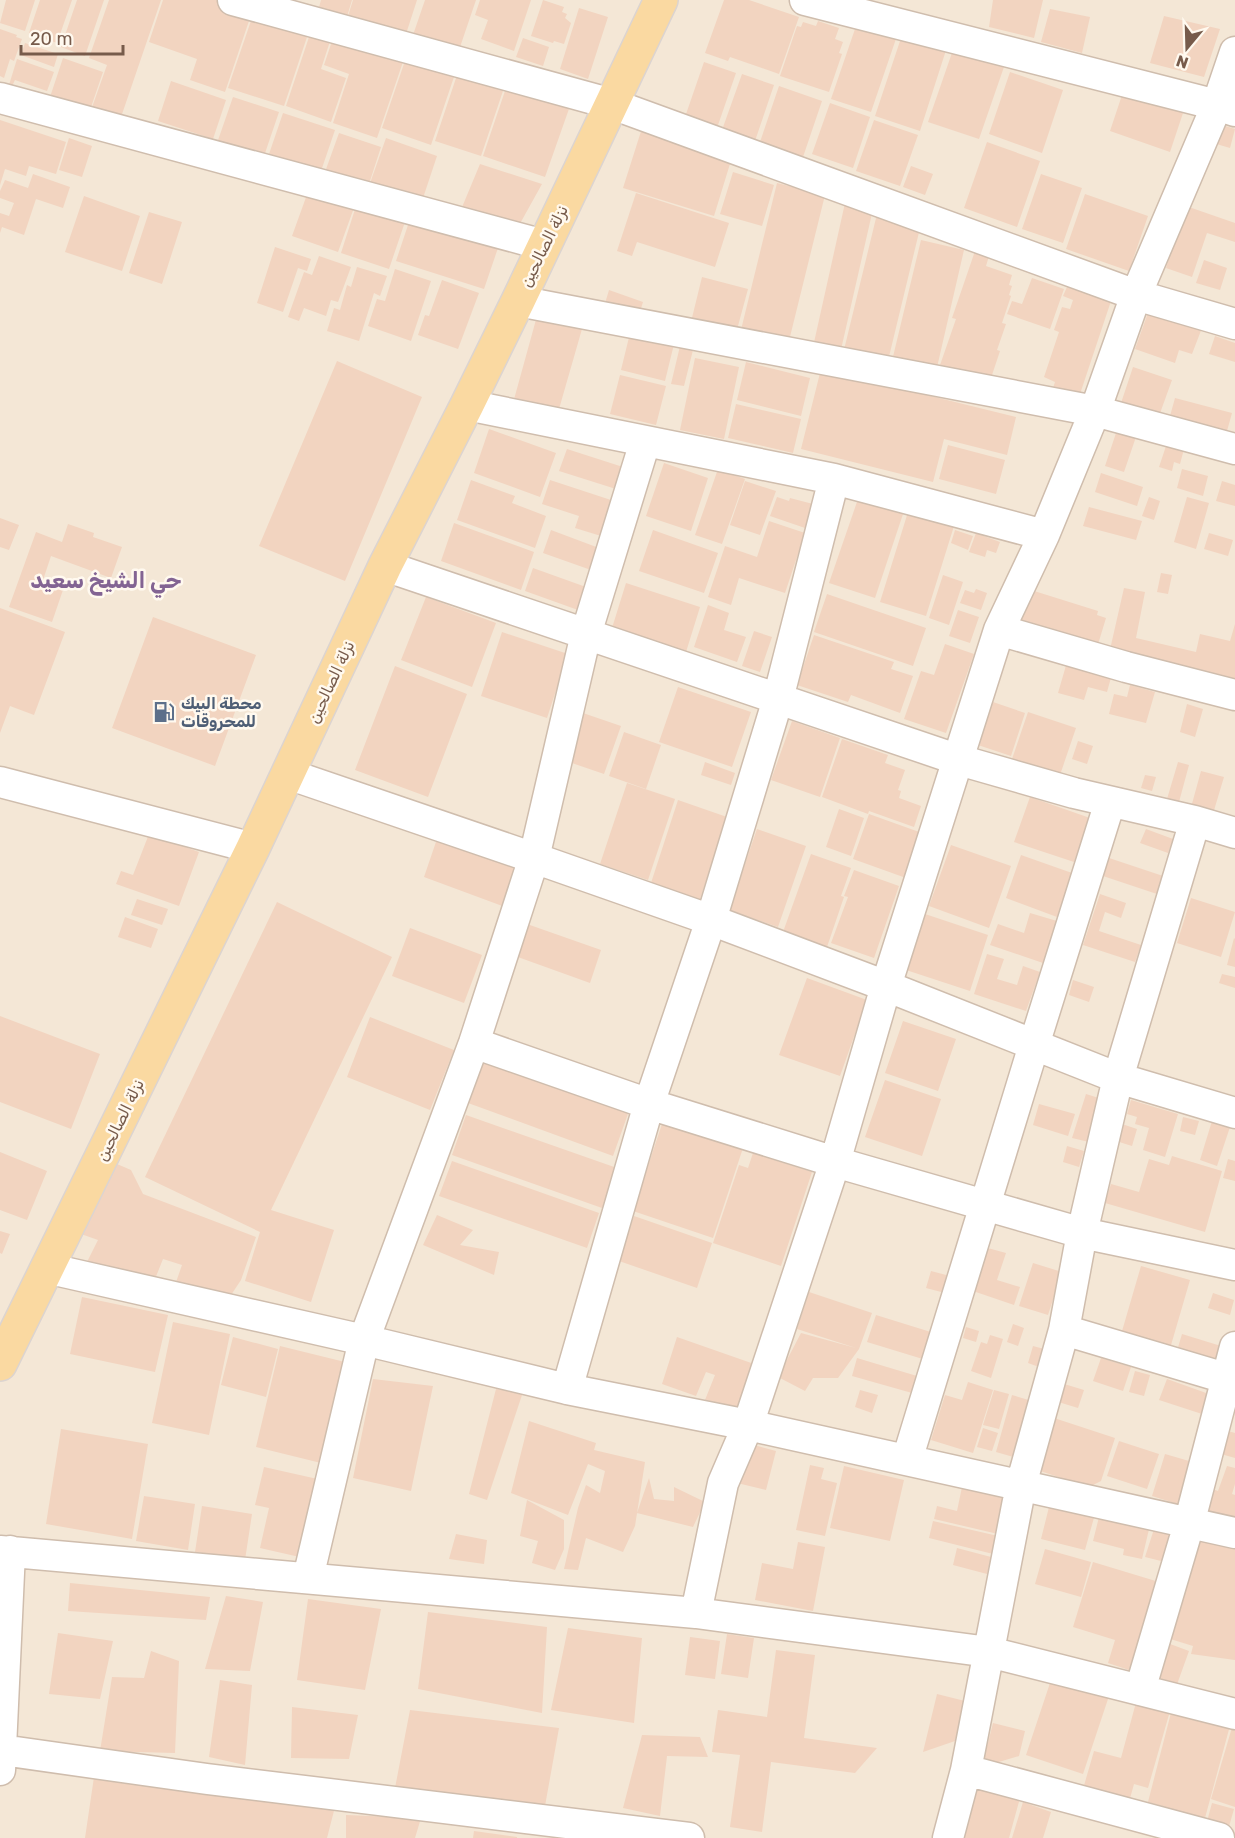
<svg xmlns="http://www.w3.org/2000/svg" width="1235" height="1838" font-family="Rubik,'Noto Sans Arabic',sans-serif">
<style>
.residential{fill:#f4e7d6}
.building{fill:#f2d4c0}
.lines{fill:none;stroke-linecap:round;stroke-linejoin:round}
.minor-casing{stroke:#cfbdad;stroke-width:33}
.primary-casing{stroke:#dcd4d0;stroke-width:36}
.minor{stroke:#fff;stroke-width:30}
.primary{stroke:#fad9a1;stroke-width:33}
.labels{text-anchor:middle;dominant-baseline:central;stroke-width:5;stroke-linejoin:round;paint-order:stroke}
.street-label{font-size:16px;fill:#775b4b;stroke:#fff9ef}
.service-label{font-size:16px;font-weight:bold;fill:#4e5e75;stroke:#fff9ef;text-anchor:start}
.district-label{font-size:22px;font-weight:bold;fill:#836493;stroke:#fff9ef}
</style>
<rect width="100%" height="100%" fill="#fdf5e8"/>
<path class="residential" d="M0,0h1235v1838h-1235z"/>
<path class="building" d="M6,0h29l-10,31 -25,-8z
M40,0h32l-15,43 -28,-10z
M77,0h27l-19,56 -24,-9z
M109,0h52l-42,123 -29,-10 17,-48 -18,-7z
M163,0h53l36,12 -27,80 -35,-12 7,-21 -48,-17z
M321,0h31l-6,20 -28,-9z
M353,0h64l-11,34 -58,-18z
M425,0h51l-17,50 -46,-15z
M480,0h51l-17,51 -33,-12 7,-19 -13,-5z
M543,0l21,7 -2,5 5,2 -2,4 6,5 -7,21 -10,-3 -1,2 -22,-7z
M724,0h25l50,17 -20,57 -49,-17 -2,4 -23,-8z
M993,0h50l-9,38 -45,-11z
M579,8l29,9 -20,62 -28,-10z
M255,9l55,19 -26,78 -56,-18z
M1050,9l40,8 -8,36 -41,-11z
M1164,16l56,13 -16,48 -54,-14z
M818,21l21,7 -4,11 8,3 -4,11 3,1 -13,38 -49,-16 17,-50 4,1 2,-5 13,4z
M313,25l20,7 -12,37 25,9 -15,44 -45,-16z
M0,29l17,6 -1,2 6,2 -8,22 -4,-2 -6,19 -4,-2z
M336,29l70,24 -29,85 -44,-15 16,-49 -25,-9z
M855,29l9,3 1,-3 34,1 -28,82 -40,-13z
M904,29l44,15 -28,87 -45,-15z
M523,38l26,9 -6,19 -27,-9z
M25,43l33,11 -4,13 -33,-12z
M954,47l51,17 -26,75 -51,-17z
M408,52l49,16 -26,77 -49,-17z
M63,58l40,14 -14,41 -40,-13z
M17,59l37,13 -7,19 -32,-11 -3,6 -3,-1z
M704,62l32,11 -19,55 -32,-11z
M459,69l46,16 -24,71 -46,-15z
M1010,72l53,18 -21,63 -53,-19z
M742,74l32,11 -19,56 -33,-11z
M171,81l55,19 -13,39 -55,-18z
M507,85l63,21 -25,71 -62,-21z
M779,86l43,15 -19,56 -43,-15z
M1123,92l60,21 -13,39 -60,-21z
M233,97l46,15 -17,50 -46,-16z
M830,103l40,14 -17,51 -41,-14z
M283,113l52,17 -15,44 -52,-17z
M0,120l66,22 -10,32 -27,-8 -3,10 -21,-7 -5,16z
M874,120l44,15 -18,51 -44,-15z
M1219,124l16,5 -5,19 -17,-5z
M643,125l90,29 -19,62 -91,-28z
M339,133l42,14 -13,40 -43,-15z
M69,138l23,8 -10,31 -23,-7z
M386,138l51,18 -16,48 -52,-18z
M987,142l53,19 -23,66 -53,-19z
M480,164l62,20 -25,45 -57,-17z
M911,166l22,8 -8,21 -22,-8z
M733,172l41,13 -12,41 -42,-12z
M33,174l37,13 -7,21 -27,-9 -12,36 -22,-8 -2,6v-20l9,3 5,-13 -14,-5v-7l5,-11 23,8z
M1041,174l41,14 -19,55 -41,-14z
M777,183l48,12 -38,154 -48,-11z
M309,189l46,16 -17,47 -46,-16z
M636,193l93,30 -14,44 -78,-25 -5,14 -15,-5z
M1085,194l63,22 -19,55 -63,-22z
M84,196l56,20 -18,55 -57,-19z
M357,203l49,16 -17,50 -48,-16z
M845,203l28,6 -33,145 -27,-7z
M1186,206l49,17v19l-28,-9 -15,44 -26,-9z
M149,212l33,10 -20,62 -33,-11z
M877,214l44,10 -34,141 -44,-11z
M411,216l88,29 -15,44 -88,-28z
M921,240l43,10 -29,126 -44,-11z
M275,247l36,12 -4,12 -9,-3 -15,44 -26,-9z
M975,251l14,5 -3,10 26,9 -3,10 3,1 -3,9 2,1 -9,27 4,1 -9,26 3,1 -10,30 -37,-13 -2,4 -12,-4 17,-49 -4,-1z
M319,256l32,11 -13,35 -7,-2 -5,16 -22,-8 -5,13 -11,-4 16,-45 8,3z
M1204,260l23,8 -7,22 -24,-7z
M357,267l30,9 -7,20 -6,-3 -15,48 -32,-10 7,-23 6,2 7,-25 4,2z
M395,269l36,12 -20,60 -43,-15 9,-27 8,2z
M702,277l46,12 -13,48 -45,-11z
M1032,278l32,11 -14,40 -43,-15 5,-13 10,3z
M442,280l37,13 -21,56 -40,-14 7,-20 4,1z
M1067,287l44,14 -33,99 -26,-9 3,-9 -11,-5 15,-45 -5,-2 8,-23 8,2 3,-9 -10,-4z
M609,290l34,12 -6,19 -34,-11z
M1149,310l53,18 -10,26 -13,-4 -4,13 -40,-14z
M537,316l45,13 -25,87 -44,-13z
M631,329l44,11 -10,41 -44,-11z
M1215,336l20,7v19l-26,-8z
M680,346l13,4 -9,36 -13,-2z
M695,358l44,9 -15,72 -44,-9z
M337,361l85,36 -77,184 -86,-35z
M746,362l64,16 -9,38 -64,-16z
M1133,367l39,13 -13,36 -38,-13z
M821,369l195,48 -9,38 -63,-16 -11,43 -132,-33z
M620,375l46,11 -10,39 -46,-11z
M1175,398l57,15 -5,18 -57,-15z
M736,404l65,15 -8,34 -65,-15z
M1119,424l19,7 -14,41 -19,-6z
M489,429l67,24 -16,44 -66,-24z
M1167,443l17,6 -4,15 -6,-2 -2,9 -13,-4z
M948,445l57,15 -9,34 -57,-15z
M567,449l56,18 -7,22 -57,-18z
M664,463l44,15 -17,53 -45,-15z
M718,469l27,10 -23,65 -27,-9z
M1182,469l26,7 -5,20 -26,-8z
M1101,473l42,14 -6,19 -42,-14z
M471,480l44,16 -3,7 34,13 -11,32 -78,-28z
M550,480l64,21 -13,35 -26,-8 4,-12 -37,-12z
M745,481l31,10 -16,44 -30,-10z
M1222,481l13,4v21l-19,-5z
M777,497l12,4 1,-3 23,6 -8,24 -35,-12z
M1149,497l11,4 -6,19 -12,-4z
M1187,497l22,6 -13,46 -22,-7z
M858,499l45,15 -28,84 -46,-15z
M1089,507l53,14 -6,19 -53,-14z
M908,512l46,14 -28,90 -46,-14z
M0,518l19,7 -10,25 -9,-3z
M769,521l36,12 -20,60 -46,-15 -8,27 -23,-8 17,-51 32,11z
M454,523l80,29 -13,38 -80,-29z
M68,524l26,9 -1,4 29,10 -11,31 -60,-22 -8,24 21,7 -12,35 -43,-15 27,-75 26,10z
M551,530l48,18 -8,22 -48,-17z
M653,530l65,23 -14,40 -65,-22z
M955,530l18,6 -5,14 -17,-7z
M976,533l24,9 -4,11 -9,-3 -2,7 -16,-5z
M1209,533l24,7 -5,16 -24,-7z
M533,568l53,19 -8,23 -53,-19z
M1161,573l11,2 -4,19 -11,-2z
M943,575l20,7 -14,43 -20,-7z
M626,583l74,24 -14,45 -74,-24z
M1124,588l21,4 -9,46 60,14 4,-18 30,7 5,-17v57l-126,-27z
M976,589l11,4 -6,17 -21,-7 5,-13 9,3z
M1031,590l67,21 -1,4 9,3 -10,33 -77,-23z
M827,594l99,34 -13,38 -99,-34z
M426,597l70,26 -24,64 -71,-27z
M708,605l21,8 -5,17 22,7 -9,25 -43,-15z
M0,608l65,24 -31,83 -24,-9 -10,27z
M958,610l21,7 -9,26 -21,-7z
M153,617l103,38 -41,111 -103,-38z
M754,631l18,6 -12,35 -18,-6z
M502,632l66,22 -21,64 -66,-22z
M814,635l80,27 -3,7 22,7 -13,37 -49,-18 -3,7 -51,-17z
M945,644l29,10 -28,79 -42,-14 17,-48 13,4z
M1067,662l45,12 -5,18 -19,-5 -4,13 -26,-7z
M395,666l72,28 -39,103 -73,-27z
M1130,685l25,7 -9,31 -37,-9 5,-20 13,3z
M678,687l73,25 -19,55 -73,-25z
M993,702l32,11 -14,43 -33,-11z
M1187,704l16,5 -8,28 -15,-5z
M1028,712l48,16 -16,47 -48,-16z
M583,713l38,13 -17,48 -38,-13z
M792,721l48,17 -20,59 -49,-17z
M624,732l37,13 -15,44 -37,-13z
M842,739l46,16 -3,8 20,7 -7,20 3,1 -2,7 22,8 -7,21 -45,-16 -1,3 -46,-17z
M1078,741l15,5 -6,18 -15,-5z
M705,762l30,11 -4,12 -30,-10z
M1178,762l11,3 -10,37 -12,-3z
M1201,771l23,6 -12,40 -22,-6z
M1145,775l11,2 -4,14 -11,-3z
M627,783l48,16 -27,81 -48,-16z
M1030,797l60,21 -16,44 -60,-20z
M678,800l49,17 -28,85 -49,-16z
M839,809l25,9 -13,38 -25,-9z
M869,814l53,19 -16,45 -53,-19z
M757,829l49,17 -28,81 -49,-17z
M1146,829l27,10 -5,14 -28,-10z
M439,833l82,29 -16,45 -81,-30z
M149,834l50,18 -20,54 -63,-22 5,-13 12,4z
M951,845l60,21 -22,62 -60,-22z
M811,854l40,14 -10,28 3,1 -17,50 -44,-15z
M1021,855l51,18 -15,44 -51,-19z
M1109,858l57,19 -6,18 -57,-19z
M854,870l45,16 -25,72 -43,-15 17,-46 -4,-1z
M1100,894l26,9 -5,15 -16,-6 -6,19 42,14 -6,17 -52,-17z
M1191,898l44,14 -14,45 -44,-14z
M137,899l31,10 -6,16 -31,-10z
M277,902l115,55 -121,253 63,20 -23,72 -66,-21 15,-49 -115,-55z
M1030,913l27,8 -14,42 -53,-18 8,-21 26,9z
M925,914l63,21 -18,56 -64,-21z
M125,917l33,12 -7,19 -33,-11z
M527,924l74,26 -11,33 -75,-27z
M410,928l72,27 -18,48 -72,-27z
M1234,938l1,1v28l-8,-2z
M987,954l17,5 -7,20 20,6 6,-19 17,6 -14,39 -52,-17z
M1222,974l13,3v11l-16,-5z
M807,978l60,22 -27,76 -61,-21z
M1073,980l21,7 -5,15 -20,-7z
M0,1016l100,38 -29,75 -71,-27z
M370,1017l84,33 -24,60 -83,-33z
M903,1021l53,18 -18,52 -53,-18z
M484,1059l145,52 -16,45 -145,-53z
M885,1080l56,19 -19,57 -57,-19z
M1086,1094l16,5 -13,43 -17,-4z
M1131,1100l47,14 -13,43 -22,-7 6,-22 -14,-4 2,-7 -10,-3z
M1039,1104l36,10 -7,22 -35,-11z
M466,1115l151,53 -15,40 -150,-53z
M1183,1117l16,4 -4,14 -15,-4z
M663,1121l80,27 -30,90 -80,-27z
M1212,1121l18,6 -13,39 -17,-6z
M1122,1124l15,5 -5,17 -16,-5z
M1067,1146l17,5 -5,16 -16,-5z
M0,1152l47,19 -20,49 -27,-10z
M753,1153l59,19 -31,94 -68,-23 26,-78 9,3z
M1172,1156l50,15 -17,61 -100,-29 6,-19 28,8 10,-33 20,6z
M1228,1159l7,2v20l-12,-3z
M452,1161l147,52 -12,35 -148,-52z
M117,1164l14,6 12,24 113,43 -15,43 -14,21 -52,-16 7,-20 -19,-6 -10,25 -67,-20 12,-24 -17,-6z
M437,1215l36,15 -13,15 39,7 -5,23 -71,-30z
M634,1216l78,27 -15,45 -78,-27z
M0,1231l10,3 -8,20 -2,-1z
M984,1247l22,6 -9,27 23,7 -6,18 -44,-15z
M1033,1263l29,9 -14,43 -29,-9z
M1141,1266l49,14 -21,72 -49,-14z
M931,1271l19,5 -5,17 -19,-5z
M809,1292l63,21 -13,36 -21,29h-25l-8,13 -27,-14 23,-44 55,15 -59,-19z
M1213,1293l21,7 -4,15 -22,-7z
M82,1297l86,18 -13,57 -85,-18z
M876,1315l58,18 -8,27 -59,-18z
M173,1322l57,12 -21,101 -57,-12z
M1013,1324l11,4 -6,18 -11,-4z
M966,1327l13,4 -3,11 -13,-4z
M1182,1334l39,12 -5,20 -40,-12z
M990,1335l13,4 -12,39 -20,-7 10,-29 6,2z
M233,1337l45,12 -12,48 -45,-12z
M677,1337l80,28 -19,42 -33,-7 10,-25 -9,-3 -10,24 -34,-12z
M280,1346l65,16 -24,101 -65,-16z
M1033,1346l11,3 -5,18 -11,-4z
M857,1358l60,18 -5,17 -60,-17z
M1101,1358l30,9 -8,24 -30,-10z
M1135,1371l15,4 -6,21 -15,-4z
M373,1379l60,7 -22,105 -58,-13z
M1167,1379l42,15 -7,20 -43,-14z
M968,1382l25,8 -20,63 -42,-13 14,-45 17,5z
M1061,1383l23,7 -6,18 -23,-7z
M496,1389l27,3 -36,108 -18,-6z
M860,1390l18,5 -6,18 -17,-6z
M994,1390l15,4 -10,35 -16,-4z
M1012,1395l20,6 -15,57 -21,-6z
M1051,1417l64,21 -14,43 -12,6 -55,-18z
M529,1421l67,22 -2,7 51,12 -10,64 -12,26 -37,-14 -8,32 -14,-1 14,-61 8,-23 14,8 5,-22 -17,-7 -20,51 -57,-22z
M983,1428l15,5 -6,18 -15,-4z
M61,1429l87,15 -16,95 -86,-15z
M1228,1431l7,2v25l-14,-4z
M1119,1441l40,13 -12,35 -40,-13z
M743,1442l33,9 -10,39 -33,-8z
M1165,1454l31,9 -12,43 -32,-10z
M810,1465l14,3 -3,11 16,4 -12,53 -29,-6z
M844,1466l60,14 -14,61 -60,-13z
M1227,1466l8,2v16l-3,10 3,1v26l-33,-11 8,-22 8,3z
M264,1467l58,13 -18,78 -44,-10 9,-40 -14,-3z
M649,1478l5,21 20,2v-14l31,15 -12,25 -56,-14z
M962,1487l45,10 -9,37 -64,-15 3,-13 20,5z
M144,1496l51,8 -7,46 -52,-9z
M527,1500l37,20v29l-9,21 -23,-7 6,-22 -18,-5z
M1050,1503l45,11 -10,36 -44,-11z
M202,1506l50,8 -7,46 -50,-8z
M1100,1513l50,12 -8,34 -19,-4 1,-6 -31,-8z
M933,1521l65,15 -5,18 -64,-16z
M1154,1529l19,6 -8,27 -20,-5z
M456,1534l31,6 -3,24 -35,-5z
M1196,1537l39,9v114l-44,-6 2,-8 -26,-8z
M798,1542l27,5 -12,64 -58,-11 7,-37 31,6z
M957,1548l34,9 -4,17 -34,-9z
M1045,1549l46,13 -10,35 -46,-13z
M1093,1562l66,20 -27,89 -24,-8 7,-23 -42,-13z
M70,1583l140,14 -4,23 -138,-9z
M226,1596l37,6 -13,69 -45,-2z
M308,1599l73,10 -16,81 -68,-10z
M428,1612l119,15 -5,86 -124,-24z
M568,1628l74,10 -8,85 -83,-13z
M58,1633l55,8 -13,58 -51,-5z
M727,1634l27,4 -6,40 -27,-4z
M690,1637l30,4 -5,38 -30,-4z
M1162,1641l27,10 -14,39 -26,-11z
M776,1650l39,5 -11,83 73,10 -22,25 -84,-11 -9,70 -32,-5 10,-72 -28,-3 6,-42 49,7z
M151,1651l28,10 -4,92 -75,-2 12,-74 32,1z
M1052,1677l57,19 -26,78 -57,-19z
M220,1680l32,5 -7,80 -36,-8z
M937,1694l28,7 -10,40 -32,11z
M1138,1695l34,9 -24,84 -14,-4 -5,18 -46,-13 11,-38 27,7z
M1173,1705l58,17 -26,96 -57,-16z
M292,1707l66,8 -9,44 -58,-1z
M410,1710l149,18 -14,78 -150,-18z
M993,1723l32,8 -6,25 -37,11z
M1233,1724h2v83l-24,-8z
M642,1735l58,2 8,20 -41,-1 -7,60 -37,-8z
M94,1777l242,26 -9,35h-242z
M976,1786l44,12 -11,40h-47z
M1023,1802l28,10 -8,26h-31z
M1212,1803l22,6 -6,21 -22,-5z
M346,1815l75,3 -6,20h-69z
M474,1831l43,6v1h-44z"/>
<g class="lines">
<defs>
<path id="minor" d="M233,0l379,104 524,191 99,29
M805,0l412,105 18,6
M0,98l544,147
M518,301l577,110 140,38
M467,405l367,74 210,56
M385,566l574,194 115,33 121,28 40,12
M999,630l127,37 109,28
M288,774l246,84 177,62 175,66 232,92 117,35
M0,782l253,66
M474,1043l175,61 186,58 247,71 153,32
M46,1268l318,72 203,49 181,36 487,108
M1064,1330l171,51
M567,1389l82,-285 62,-184 67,-221 56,-220
M907,1460l127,-415 76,-243
M0,1551l696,62 293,39 246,62
M308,1578l56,-238 110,-297 60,-185 52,-224 59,-192
M696,1613l27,-130 25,-58 87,-263 51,-176 113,-356 45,-95 51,-124 41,-116 81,-190 18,-53
M1140,1690l49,-166 46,-177
M2,1750l205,29 482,59
M0,1770l10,-219
M966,1770l253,68
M948,1838l18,-68 55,-285 43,-155 18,-97 36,-155 77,-257"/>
<path id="primary" d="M0,1364l253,-516 132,-282 82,-161 51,-104 143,-301"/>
</defs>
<use href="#minor" class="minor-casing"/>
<use href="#primary" class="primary-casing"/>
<use href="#minor" class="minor"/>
<use href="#primary" class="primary"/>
</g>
<defs>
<symbol id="fuel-bare" viewBox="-9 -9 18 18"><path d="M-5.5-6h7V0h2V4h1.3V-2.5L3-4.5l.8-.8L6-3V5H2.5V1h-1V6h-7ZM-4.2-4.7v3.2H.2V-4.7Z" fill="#5c6f8a" stroke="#fff9ef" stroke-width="2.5" paint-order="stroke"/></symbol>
</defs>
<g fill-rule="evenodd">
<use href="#fuel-bare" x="149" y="697" width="30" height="30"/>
</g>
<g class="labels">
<g class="street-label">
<text transform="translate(544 246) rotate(-64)">نزلة الصالحين</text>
<text transform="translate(331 682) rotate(-65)">نزلة الصالحين</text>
<text transform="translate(120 1120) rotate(-64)">نزلة الصالحين</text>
</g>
<g class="service-label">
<text x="181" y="703">محطة البيك<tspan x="181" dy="18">للمحروقات</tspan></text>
</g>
<g class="district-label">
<text x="106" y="580">حي الشيخ سعيد</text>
</g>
</g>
<g transform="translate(1187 48) rotate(199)" stroke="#fff9ef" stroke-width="4.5" paint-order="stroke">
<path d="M0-4.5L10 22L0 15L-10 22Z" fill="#775b4b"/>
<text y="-9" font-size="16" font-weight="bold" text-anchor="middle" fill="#775b4b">N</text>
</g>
<path d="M21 45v9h102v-9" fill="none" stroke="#775b4b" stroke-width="3"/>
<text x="30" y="45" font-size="18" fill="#775b4b" stroke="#fff9ef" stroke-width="4.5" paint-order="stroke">20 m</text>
</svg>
